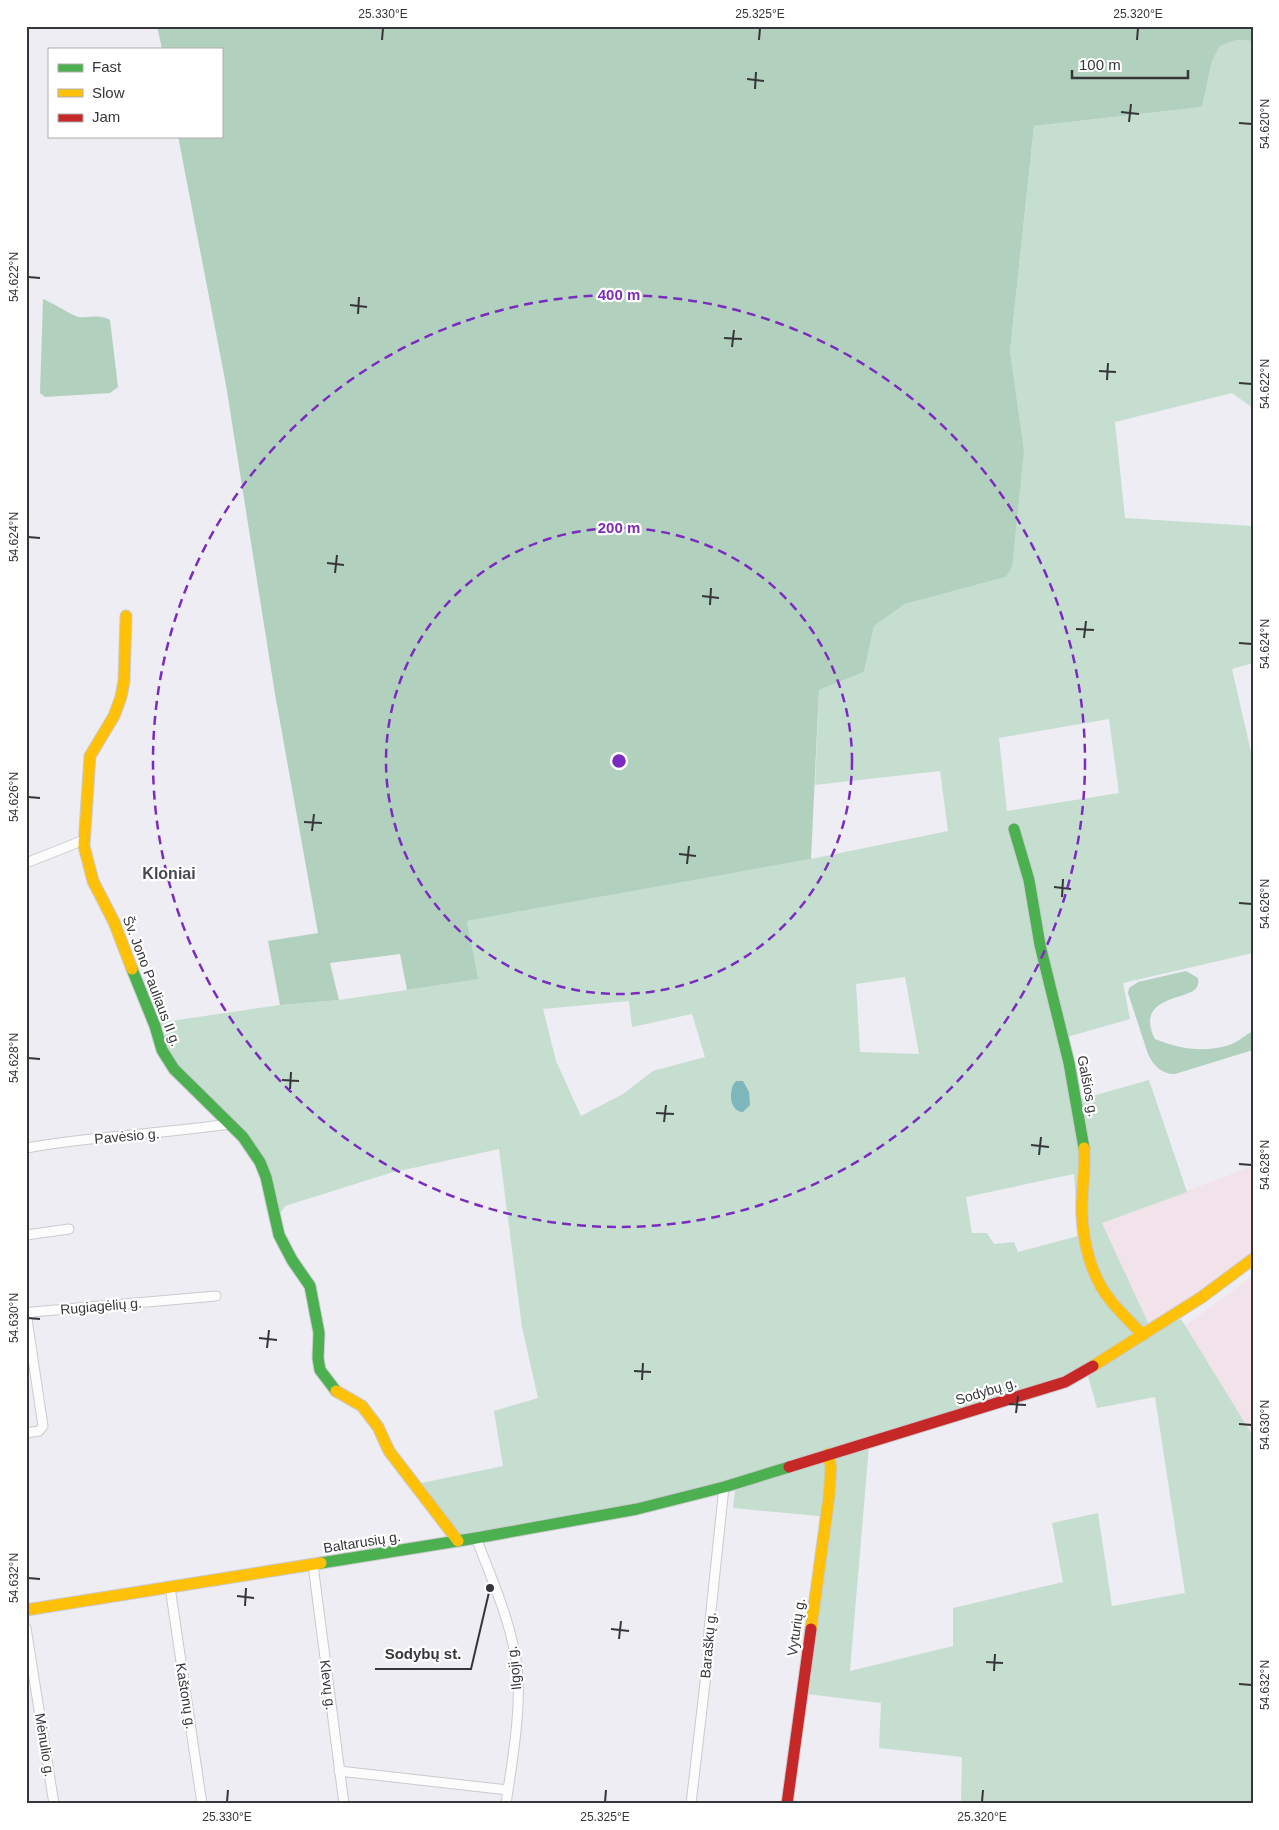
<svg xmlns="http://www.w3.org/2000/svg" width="1279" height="1830" font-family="Arial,sans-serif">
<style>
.commercial{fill:#f1e3e9}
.green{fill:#c5decf;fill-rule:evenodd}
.forest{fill:#b2d0be}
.water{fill:#7db7bc}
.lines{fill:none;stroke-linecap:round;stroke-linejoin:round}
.street-casing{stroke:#cacacf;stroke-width:11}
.fast-casing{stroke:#cacacf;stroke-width:13}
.slow-casing{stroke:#cacacf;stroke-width:13}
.jam-casing{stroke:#cacacf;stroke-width:13}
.street{stroke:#fcfcfd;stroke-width:9}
.fast{stroke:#4caf50;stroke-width:11}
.slow{stroke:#ffc107;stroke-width:11}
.jam{stroke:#c62828;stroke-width:11}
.ticks{fill:none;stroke:#363539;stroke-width:2}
.ring{fill:none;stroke:#7b2cbf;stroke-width:2.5;stroke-dasharray:9 6}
.labels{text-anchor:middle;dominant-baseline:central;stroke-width:4.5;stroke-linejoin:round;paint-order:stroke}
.street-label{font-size:14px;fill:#363539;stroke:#fff}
.quarter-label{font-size:16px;font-weight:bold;fill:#494850;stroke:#fff}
.centre{fill:#7b2cbf;stroke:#fff;stroke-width:2.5}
.ring-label{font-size:15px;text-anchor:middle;font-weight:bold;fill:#7b2cbf;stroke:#fff;stroke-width:4.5;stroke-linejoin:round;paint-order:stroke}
.leader{fill:none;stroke:#363539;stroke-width:2}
.callout-dot{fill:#363539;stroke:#fff;stroke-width:2}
.callout-label{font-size:15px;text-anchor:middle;font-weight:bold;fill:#363539;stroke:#fff;stroke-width:4.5;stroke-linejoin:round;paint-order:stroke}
.neatline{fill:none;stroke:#363539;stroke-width:2}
.ticks-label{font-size:12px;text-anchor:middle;fill:#363539}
</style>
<rect width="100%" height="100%" fill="#ededf3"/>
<path class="commercial" d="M1253,1166v88l-103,73 -48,-104z
M1253,1276v160l-68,-110z"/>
<path class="green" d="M1236,40l17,1v367l-21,-15 -117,29 10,96 128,8v137l-21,6 21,92v192l-130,30 7,36 -63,18 11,63 71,-20 38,112 -85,31 48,104 -76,46 -362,113 -58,14 -196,36 -41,-52 86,-18 -9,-55 44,-13 -16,-71 -23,-178 -109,24 -105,33 -8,12 -10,-48 -93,-106 -17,-41 123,-18 59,-5 68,-10 70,-11 -10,-58 344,-62 137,-28 -8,-60 -125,14 4,-95 45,-18 10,-46 31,-22 101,-27 18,-127 -14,-99 24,-225 168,-19 10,-46 8,-15zM1109,719l10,74 -112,18 -8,-73zM905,977l14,77 -59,-2 -4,-68zM629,1001l3,26 60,-13 13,43 -52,14 -30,23 -42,22 -25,-55 -13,-52zM1074,1174l4,62 -60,16 -4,-10 -20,2 -7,-11h-15l-6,-36z
M1181,1319l72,117v368h-292l1,-47 -83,-9 2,-45 -74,-9 22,-177 -96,-9 2,-18 134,-45 -19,226 103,-25v-38l110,-26 -11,-59 46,-10 14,93 73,-13 -30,-196 -58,11 -9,-32 81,-52z"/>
<path class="forest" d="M157,26h1096v15l-17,-1 -16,6 -8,15 -10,46 -168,19 -24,225 14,99 -12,117 -6,10 -101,27 -31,22 -10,46 -45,18 -8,169 -344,62 11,58 -71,11 -7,-36 -70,9 9,37 -59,5 -12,-64 50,-8 -43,-239 -49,-309 -48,-249h43v-87h-59z
M43,299c8,3 30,17 36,18 11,1 21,-3 31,3l8,67 -8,6 -65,4 -5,-4z
M1186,971l12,7c1,5 0,10 -5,13 -15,8 -42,9 -43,30 0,6 2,13 5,18 25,10 48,14 74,6 8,-2 16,-10 24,-14v19l-78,24c-14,0 -21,-8 -27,-20l-20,-61 1,-5 9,-6z"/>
<path class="water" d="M736,1081h7l6,11 1,13 -7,7c-14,0 -15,-23 -7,-31z"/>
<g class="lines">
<defs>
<path id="street" d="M26,863l58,-23
M26,1148c67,-12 135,-14 203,-24
M26,1235l43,-6
M26,1433l13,-2 4,-5 -16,-107 5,-7 184,-16
M476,1538c16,41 35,84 41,128 5,41 -5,96 -11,138
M313,1565l31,239
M170,1587l32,217
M26,1628l28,176
M339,1771l169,19
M691,1804l18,-156v-18l15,-143"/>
<path id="fast" d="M1014,829l15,51 11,65 29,118 15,85
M132,969l23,57 7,24 12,19 69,68 17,25 6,15 13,58 13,25 18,26 9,47 -1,25 2,12 16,21
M321,1563l155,-25 161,-29 87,-22 65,-20"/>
<path id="slow" d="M126,616l-2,65 -3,16 -7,19 -24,40 -6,90 9,35 21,41 18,47
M1084,1148c2,22 -3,44 -2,66 1,30 10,64 29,87 10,12 21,23 32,34
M1093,1366l109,-69 51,-38
M336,1391l26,15 16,21 11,24 69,90
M26,1610l295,-47
M811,1629l18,-132 2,-30 -3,-13"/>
<path id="jam" d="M789,1467l276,-85 28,-16
M787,1804l24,-175"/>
</defs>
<use href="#street" class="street-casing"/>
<use href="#fast" class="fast-casing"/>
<use href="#slow" class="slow-casing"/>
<use href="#jam" class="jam-casing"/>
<use href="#street" class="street"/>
<use href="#fast" class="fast"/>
<use href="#slow" class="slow"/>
<use href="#jam" class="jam"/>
</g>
<path class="ticks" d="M382,40l1,-12M759,40l1,-12M1137,40l1,-12M747,79l17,2M755,89l1,-17M1121,112l18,2M1129,122l2,-18M1239,123l13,1M28,277l12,1M350,305l17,2M358,314l1,-17M724,338l18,1M732,347l2,-17M1099,371l17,1M1107,380l1,-17M1239,383l13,1M28,537l12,1M327,563l17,2M335,573l2,-18M702,596l17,2M710,605l1,-17M1076,629l18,1M1084,638l2,-17M1239,643l13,1M28,797l12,1M304,822l18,1M312,831l2,-17M679,854l17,2M687,864l2,-18M1054,887l17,2M1062,897l1,-18M1239,903l13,1M28,1058l12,1M282,1080l17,1M290,1089l1,-17M656,1113l18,1M664,1122l2,-17M1031,1145l18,2M1039,1155l2,-18M1239,1164l13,1M28,1318l12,1M259,1338l18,2M267,1348l2,-18M634,1371l17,1M642,1380l1,-17M1009,1404l17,1M1016,1413l2,-17M1239,1424l13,1M28,1578l12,1M237,1596l17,2M245,1606l1,-18M611,1629l18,2M619,1639l2,-18M986,1662l17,1M994,1671l1,-17M1239,1684l13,1M227,1802l1,-12M605,1802l1,-12M982,1802l1,-12"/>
<g class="ring">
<circle cx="619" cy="761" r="233"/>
<circle cx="619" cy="761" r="466"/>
</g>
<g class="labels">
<g class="street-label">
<text transform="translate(152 981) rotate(69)">Šv. Jono Pauliaus II g.</text>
<text transform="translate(1088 1086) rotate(79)">Galšios g.</text>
<text transform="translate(127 1136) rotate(-5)">Pavėsio g.</text>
<text transform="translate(101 1306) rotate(-5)">Rugiagėlių g.</text>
<text transform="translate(986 1391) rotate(-17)">Sodybų g.</text>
<text transform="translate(362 1542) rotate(-9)">Baltarusių g.</text>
<text transform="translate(796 1627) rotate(-82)">Vyturių g.</text>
<text transform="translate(708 1645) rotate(-85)">Baraškų g.</text>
<text transform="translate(514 1668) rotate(-96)">Ilgoji g.</text>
<text transform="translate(328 1685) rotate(83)">Klevų g.</text>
<text transform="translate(186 1696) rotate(81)">Kaštonų g.</text>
<text transform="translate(45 1745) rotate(81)">Mėnulio g.</text>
</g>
<g class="quarter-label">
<text x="169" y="873">Kloniai</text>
</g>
</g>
<circle cx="619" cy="761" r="8" class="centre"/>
<g class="ring-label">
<text x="619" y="300">400 m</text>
<text x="619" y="533">200 m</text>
</g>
<path class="leader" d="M490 1588L471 1669H375"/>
<circle class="callout-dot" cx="490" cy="1588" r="5"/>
<g class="callout-label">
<text x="423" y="1659">Sodybų st.</text>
</g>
<rect width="1279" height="1830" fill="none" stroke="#ffffff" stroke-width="55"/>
<rect x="48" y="48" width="175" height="90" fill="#ffffff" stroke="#afaeb0"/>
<rect x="58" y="64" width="25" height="8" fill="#4caf50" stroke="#afaeb0"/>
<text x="92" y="72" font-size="15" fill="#363539">Fast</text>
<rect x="58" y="89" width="25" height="8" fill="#ffc107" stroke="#afaeb0"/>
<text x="92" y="98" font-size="15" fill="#363539">Slow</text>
<rect x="58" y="114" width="25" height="8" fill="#c62828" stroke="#afaeb0"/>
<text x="92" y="122" font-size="15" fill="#363539">Jam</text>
<path d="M1072 70v8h116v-8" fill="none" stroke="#363539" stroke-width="2.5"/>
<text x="1079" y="70" font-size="15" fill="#363539" stroke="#ffffff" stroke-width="4" paint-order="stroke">100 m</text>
<rect x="28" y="28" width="1224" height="1774" class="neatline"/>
<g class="ticks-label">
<text x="383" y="18">25.330°E</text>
<text x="760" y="18">25.325°E</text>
<text x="1138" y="18">25.320°E</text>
<text transform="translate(1265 124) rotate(-90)" y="4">54.620°N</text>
<text transform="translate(14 277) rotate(-90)" y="4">54.622°N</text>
<text transform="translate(1265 384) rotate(-90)" y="4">54.622°N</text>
<text transform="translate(14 537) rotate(-90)" y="4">54.624°N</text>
<text transform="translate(1265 644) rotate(-90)" y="4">54.624°N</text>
<text transform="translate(14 797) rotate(-90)" y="4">54.626°N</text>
<text transform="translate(1265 904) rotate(-90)" y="4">54.626°N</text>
<text transform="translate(14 1058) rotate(-90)" y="4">54.628°N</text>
<text transform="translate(1265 1165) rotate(-90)" y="4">54.628°N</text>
<text transform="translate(14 1318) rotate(-90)" y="4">54.630°N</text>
<text transform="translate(1265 1425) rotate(-90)" y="4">54.630°N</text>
<text transform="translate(14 1578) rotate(-90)" y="4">54.632°N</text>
<text transform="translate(1265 1685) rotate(-90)" y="4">54.632°N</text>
<text x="227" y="1821">25.330°E</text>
<text x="605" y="1821">25.325°E</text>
<text x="982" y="1821">25.320°E</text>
</g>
</svg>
